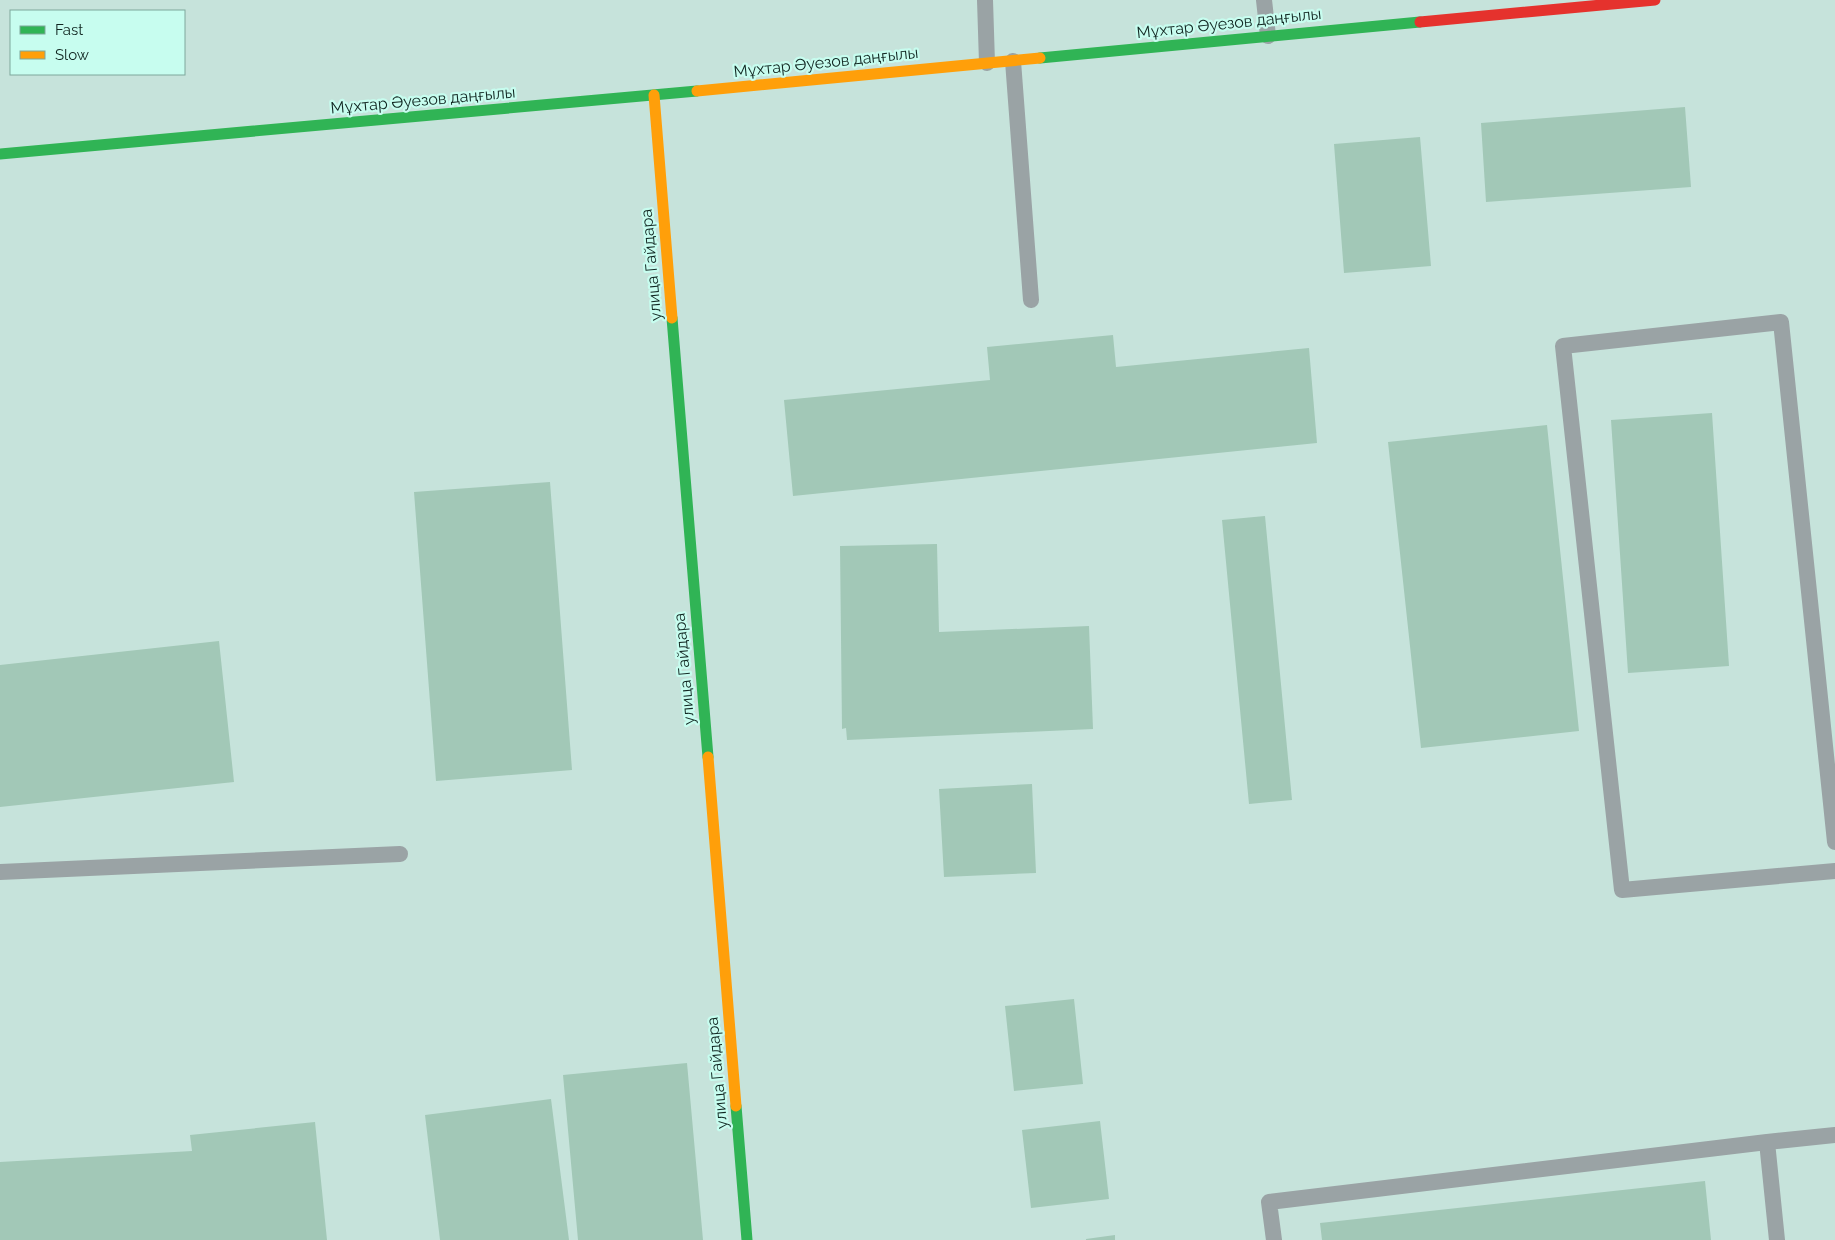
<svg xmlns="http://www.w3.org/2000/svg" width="1835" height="1240" font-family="Raleway,sans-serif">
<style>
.building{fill:#a2c8b7}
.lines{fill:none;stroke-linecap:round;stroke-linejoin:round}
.lane{stroke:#9aa3a5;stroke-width:16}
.fast{stroke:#30b455;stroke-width:11}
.slow{stroke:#ff9f0a;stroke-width:11}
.jam{stroke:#e5322d;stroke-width:11}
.labels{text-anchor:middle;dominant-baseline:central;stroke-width:4.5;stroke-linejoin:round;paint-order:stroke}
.street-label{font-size:16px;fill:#102520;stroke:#c7fdef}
</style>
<rect width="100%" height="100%" fill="#c6e3db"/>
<path class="building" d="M1685,107l6,80 -205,15 -5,-79z
M1420,137l11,129 -87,7 -10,-129z
M1113,335l3,32 193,-19 8,95 -524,53 -9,-96 206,-20 -3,-33z
M1712,413l17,253 -101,7 -17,-253z
M1547,425l32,306 -158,17 -33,-306z
M550,482l22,288 -136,11 -22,-289z
M1265,516l27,284 -43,4 -27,-284z
M937,544l2,88 150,-6 4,103 -246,11 -1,-12 -4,1 -2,-183z
M219,641l15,141 -234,25v-142z
M1032,784l4,89 -92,4 -5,-88z
M1074,999l9,85 -69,7 -9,-85z
M687,1063l16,177h-125l-15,-165z
M551,1099l18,141h-129l-15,-125z
M1100,1121l9,78 -78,9 -9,-78z
M315,1122l12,118h-327v-78l192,-11 -2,-16z
M1705,1181l6,59h-389l-2,-17z
M1115,1235v5h-29v-1z"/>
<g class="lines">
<path class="lane" d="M985,0l2,63
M1264,0l4,36
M1013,61l18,239
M1835,842l-54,-520 -218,24 59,544 213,-19
M0,872l400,-18
M1274,1240l-5,-38 498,-60
M1777,1240l-10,-98 68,-7"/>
<path class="fast" d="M1040,58l380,-36
M0,154l697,-63
M672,318l36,439
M736,1106l11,134"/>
<path class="slow" d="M697,91l343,-33
M654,95l18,223
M708,757l28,349"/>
<path class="jam" d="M1420,22l235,-22"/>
</g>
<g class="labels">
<g class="street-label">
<text transform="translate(1229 23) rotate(-6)">Мұхтар Әуезов даңғылы</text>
<text transform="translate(826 62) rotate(-6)">Мұхтар Әуезов даңғылы</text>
<text transform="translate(423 100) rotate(-5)">Мұхтар Әуезов даңғылы</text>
<text transform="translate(651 265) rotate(-95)">улица Гайдара</text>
<text transform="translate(684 669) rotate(-95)">улица Гайдара</text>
<text transform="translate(717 1073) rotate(-95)">улица Гайдара</text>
</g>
</g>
<rect x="10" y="10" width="175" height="65" fill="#c7fdef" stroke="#7ea79c"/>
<rect x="20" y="26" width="25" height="8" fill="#30b455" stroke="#7ea79c"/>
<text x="55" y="35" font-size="15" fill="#102520">Fast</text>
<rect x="20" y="51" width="25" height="8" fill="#ff9f0a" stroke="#7ea79c"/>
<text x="55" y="60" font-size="15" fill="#102520">Slow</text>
</svg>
